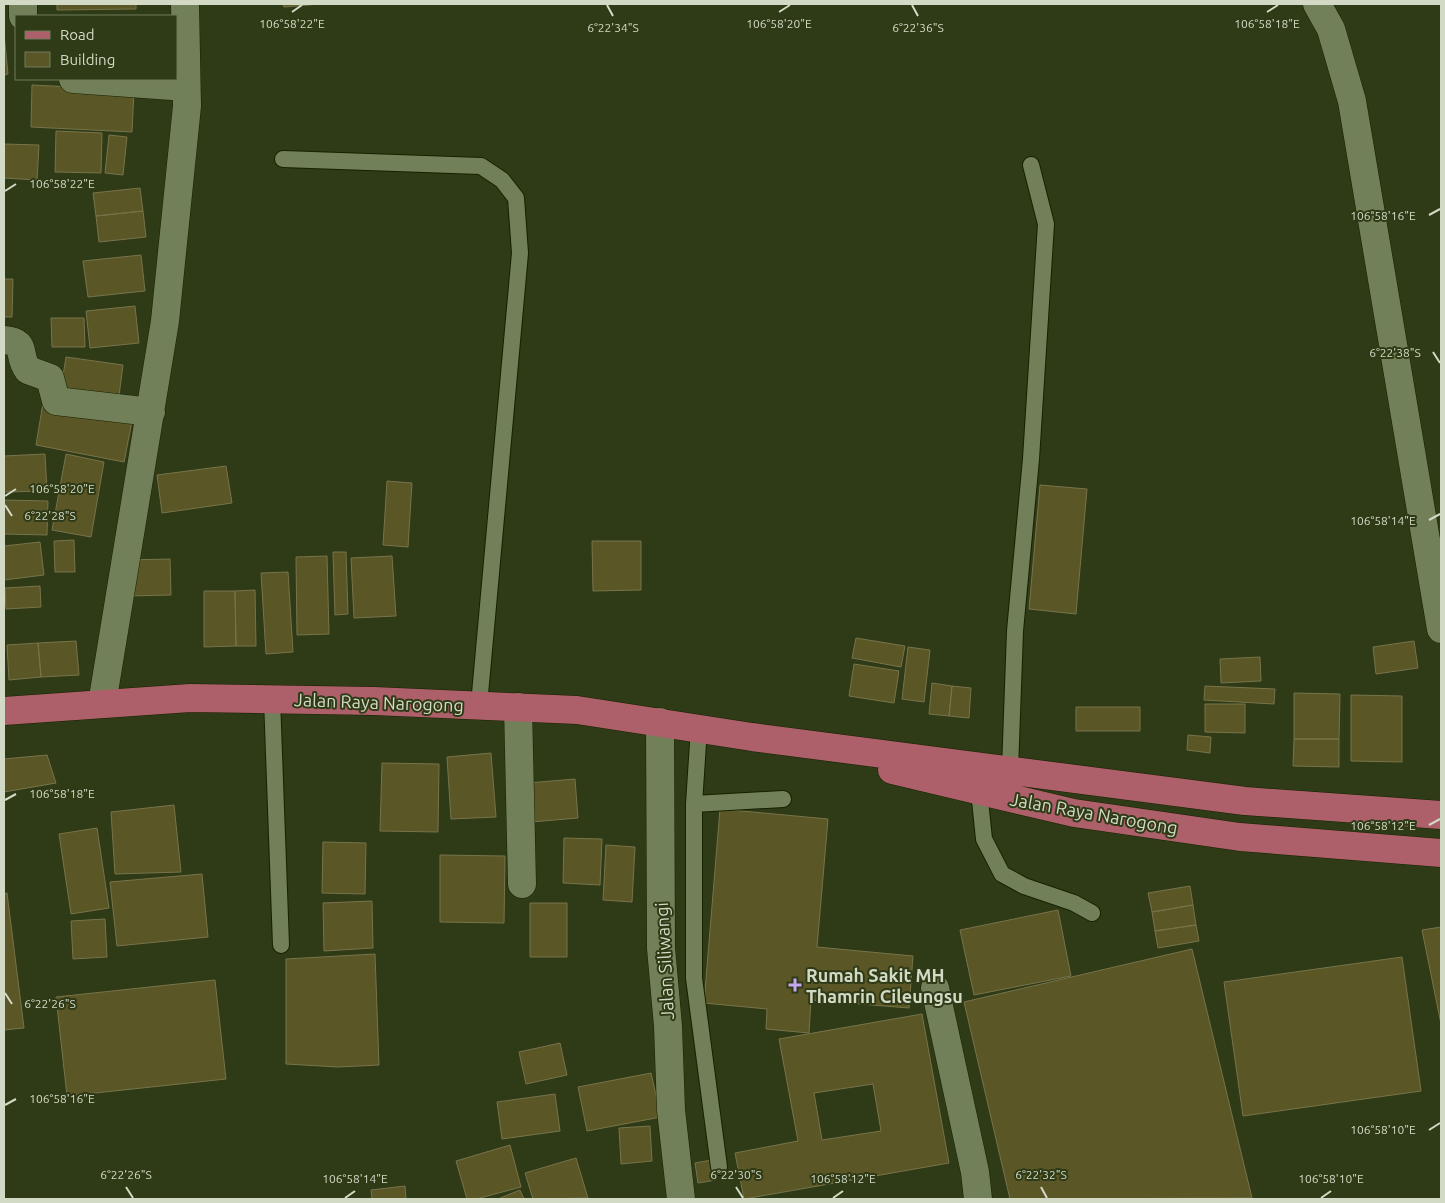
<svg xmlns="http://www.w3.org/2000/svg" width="1445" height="1203" font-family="Ubuntu,sans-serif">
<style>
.building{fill:#5a5626;stroke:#77744b;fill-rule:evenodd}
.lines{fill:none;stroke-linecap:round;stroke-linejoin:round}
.service-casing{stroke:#172100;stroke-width:18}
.minor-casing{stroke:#172100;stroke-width:29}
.primary-casing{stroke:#172100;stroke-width:29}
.service{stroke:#728059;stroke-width:16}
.minor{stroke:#728059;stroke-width:28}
.primary{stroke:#ad606a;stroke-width:28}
.ticks{fill:none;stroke:#d2dac5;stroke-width:2}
.poi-dot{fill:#c7a6f0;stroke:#2f3a16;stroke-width:2}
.labels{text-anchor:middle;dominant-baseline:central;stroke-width:4;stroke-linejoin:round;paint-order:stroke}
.street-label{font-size:18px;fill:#d2dac5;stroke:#2f3a16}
.poi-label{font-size:18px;font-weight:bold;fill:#d2dac5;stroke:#2f3a16;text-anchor:start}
.ticks-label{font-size:12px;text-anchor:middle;fill:#d2dac5;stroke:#2f3a16;stroke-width:4;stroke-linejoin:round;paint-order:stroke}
</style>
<rect width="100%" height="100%" fill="#2f3a16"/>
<path class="building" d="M57,4h79v5l-79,1z
M283,4h38l-37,3z
M4,34l4,40 -4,1z
M32,85l102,5 -2,42 -101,-5z
M56,131l46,2 -1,40 -46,-1z
M109,135l18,2 -4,38 -18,-2z
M4,144l35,1 -2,35 -33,-2z
M140,188l3,23 -47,5 -3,-23z
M143,211l3,26 -47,5 -3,-26z
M141,255l4,36 -57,6 -5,-36z
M4,279h9l-1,38h-8z
M135,306l4,37 -49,5 -4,-37z
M51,318h33l1,29h-33z
M66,357l57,8 -4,31 -58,-8z
M43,403l89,18 -8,41 -88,-17z
M45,454l2,37 -43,1v-36z
M66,454l38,8 -13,75 -39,-7z
M226,466l6,37 -70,10 -5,-38z
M387,481l25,2 -4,64 -25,-2z
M1040,485l47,4 -11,125 -47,-5z
M4,500l44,1 -1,34 -43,-1z
M74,540l1,32h-20l-1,-31z
M592,541h49v49l-48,1z
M40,542l4,33 -40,5v-34z
M333,552h13l2,62 -13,1z
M327,556l2,78 -32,1 -1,-78z
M392,556l4,60 -42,2 -3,-60z
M170,559l1,36 -42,1 -2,-36z
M288,572l5,80 -27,2 -5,-81z
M40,586l1,21 -35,2 -1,-21z
M255,590l1,56h-20l-1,-55z
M204,591h31l1,55 -32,1z
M856,638l49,8 -4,21 -49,-9z
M76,641l3,34 -38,2 -3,-34z
M1414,641l4,27 -42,6 -3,-27z
M38,643l3,34 -32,3 -2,-35z
M908,647l22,3 -6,52 -22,-3z
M1260,657l1,24 -40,2 -1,-24z
M854,664l45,7 -5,32 -45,-7z
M932,683l20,3 -3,30 -20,-2z
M952,686l19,2 -2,30 -20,-2z
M1205,686l70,3 -1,15 -70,-4z
M1294,693l46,1 -1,45h-45z
M1351,695l51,1v66l-51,-1z
M1205,704h40v29l-40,-1z
M1076,707h64v24h-64z
M1188,735l23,2 -1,16 -23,-3z
M1294,739h45v28l-46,-1z
M491,753l5,64 -45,2 -4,-62z
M47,755l9,28 -52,9v-33z
M382,763l57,1 -1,68 -58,-1z
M575,779l3,39 -47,4 -3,-39z
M174,805l7,67 -66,2 -4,-62z
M720,809l108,10 -11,128 96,9 -4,52 -98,-8 -2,33 -43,-4 1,-20 -63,-6z
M97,828l12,80 -38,6 -12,-80z
M564,838l38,1 -2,46 -37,-2z
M323,842l43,1 -1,51 -43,-1z
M606,845l29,2 -3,55 -29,-2z
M440,855l65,1 -1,67 -64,-1z
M202,874l6,63 -91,9 -7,-64z
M1190,886l3,19 -41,7 -4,-19z
M7,893l17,135 -20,2v-136z
M372,901l1,47 -49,3 -1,-48z
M530,903h37v54h-37z
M1193,905l3,20 -41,6 -3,-19z
M1058,910l13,66 -97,19 -14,-65z
M105,919l2,38 -34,2 -2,-38z
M1196,925l3,16 -41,7 -3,-17z
M1441,927v97l-19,-94z
M1192,949l60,249 -242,1 -46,-197z
M375,954l4,111 -41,2 -52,-3v-105z
M1402,957l19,134 -178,25 -19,-134z
M215,980l11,99 -159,17 -11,-99z
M922,1014l27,149 -205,36 -9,-46 63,-12 -19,-102zM873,1084l8,47 -59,9 -8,-47z
M560,1043l7,32 -41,9 -7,-32z
M651,1073l10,44 -74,14 -9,-44z
M555,1094l5,37 -58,8 -5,-37z
M650,1126l2,35 -31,3 -2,-36z
M510,1145l11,42 -45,12h-9l-11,-38z
M576,1158l12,40 -55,1 -8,-26z
M712,1160l4,20 -18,3 -3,-20z
M405,1186l1,13h-34l-1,-9z
M520,1190l4,9h-26z"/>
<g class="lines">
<defs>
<path id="service" d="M283,159l198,7 21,14 14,18 4,55 -41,452
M272,699l9,246
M699,728l-5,76v174l25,189
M1010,770l5,-139 16,-172 15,-235 -15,-59
M979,791l5,48 18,35 22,12 50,17 18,10
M694,804l89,-5"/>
<path id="minor" d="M23,4v12
M1317,4l14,25 21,72 89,528
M73,79l113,8
M4,340c25,2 12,14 24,30l22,8 6,23 95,11
M102,704l63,-383 22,-215 -2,-102
M518,707l4,177
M660,722l1,226 7,78 3,84 10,89
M935,988l40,184 3,27"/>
<path id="primary" d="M4,711l186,-13 184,3 203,9 175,27 493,64 196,14
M892,770l182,43 166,24 201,16"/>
</defs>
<use href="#service" class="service-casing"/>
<use href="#minor" class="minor-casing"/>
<use href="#primary" class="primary-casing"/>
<use href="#service" class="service"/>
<use href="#minor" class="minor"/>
<use href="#primary" class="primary"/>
</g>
<path class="ticks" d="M607,5l6,11M912,5l6,11M292,12l10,-7M779,12l11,-7M1267,12l11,-7M5,191l11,-7M1429,215l11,-6M1433,352l7,11M5,496l11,-7M5,505l7,11M1429,520l11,-6M5,800l11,-6M1429,825l11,-6M5,993l7,11M5,1105l11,-6M1429,1130l11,-7M126,1187l7,11M736,1187l7,11M1041,1187l6,11M345,1198l10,-7M833,1198l10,-7M1321,1198l10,-7"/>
<path class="poi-dot" d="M792.5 977.5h5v5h5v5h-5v5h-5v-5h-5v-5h5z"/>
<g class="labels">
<g class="street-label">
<text transform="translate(379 702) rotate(2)">Jalan Raya Narogong</text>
<text transform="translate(1094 813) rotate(10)">Jalan Raya Narogong</text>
<text transform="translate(664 961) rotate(-93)">Jalan Siliwangi</text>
</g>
<g class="poi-label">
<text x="806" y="975">Rumah Sakit MH<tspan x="806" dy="21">Thamrin Cileungsu</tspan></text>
</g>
</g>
<g class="ticks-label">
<text x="292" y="28">106°58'22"E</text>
<text x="779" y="28">106°58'20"E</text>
<text x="1267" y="28">106°58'18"E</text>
<text x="613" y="32">6°22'34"S</text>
<text x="918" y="32">6°22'36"S</text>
<text x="62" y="188">106°58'22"E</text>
<text x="1383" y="220">106°58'16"E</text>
<text x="1395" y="357">6°22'38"S</text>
<text x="62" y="493">106°58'20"E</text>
<text x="50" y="520">6°22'28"S</text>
<text x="1383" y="525">106°58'14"E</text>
<text x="62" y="798">106°58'18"E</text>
<text x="1383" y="830">106°58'12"E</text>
<text x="50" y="1008">6°22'26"S</text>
<text x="62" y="1103">106°58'16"E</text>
<text x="1383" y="1134">106°58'10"E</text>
<text x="126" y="1179">6°22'26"S</text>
<text x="736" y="1179">6°22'30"S</text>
<text x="1041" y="1179">6°22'32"S</text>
<text x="355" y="1183">106°58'14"E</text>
<text x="843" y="1183">106°58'12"E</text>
<text x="1331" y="1183">106°58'10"E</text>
</g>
<rect width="1445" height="1203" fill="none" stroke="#d2dac5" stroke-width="10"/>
<rect x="15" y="15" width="162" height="65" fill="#2f3a16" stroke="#707a5c"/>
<rect x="25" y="31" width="25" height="8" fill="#ad606a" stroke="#707a5c"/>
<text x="60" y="40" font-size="15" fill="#d2dac5">Road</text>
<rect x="25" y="52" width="25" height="15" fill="#5a5626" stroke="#707a5c"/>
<text x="60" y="65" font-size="15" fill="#d2dac5">Building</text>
</svg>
